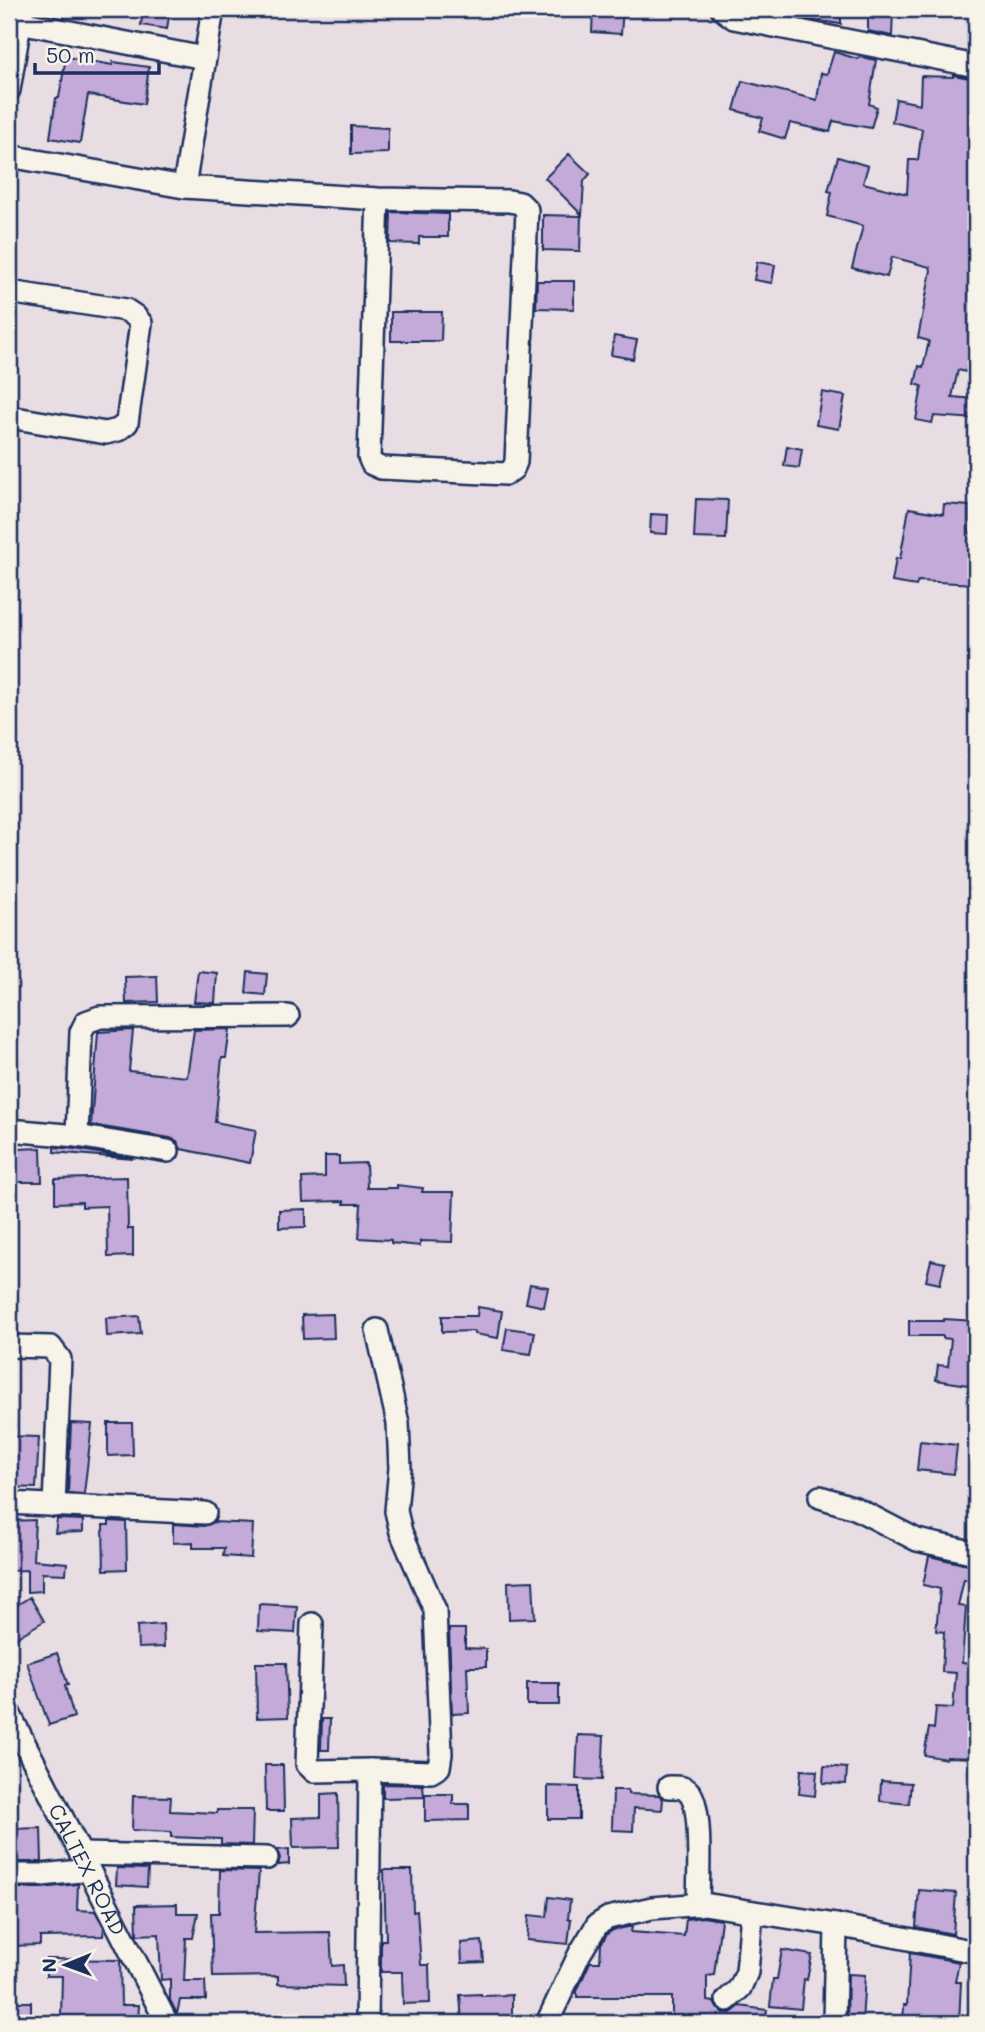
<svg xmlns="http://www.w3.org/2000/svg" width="985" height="2032" font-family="Mali,sans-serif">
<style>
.building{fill:#c3aad8;stroke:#1b2f5e;stroke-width:2}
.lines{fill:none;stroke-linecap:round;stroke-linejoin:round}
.minor-casing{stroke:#1b2f5e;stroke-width:26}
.minor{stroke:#f7f3e8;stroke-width:21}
.labels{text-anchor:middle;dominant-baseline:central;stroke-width:5;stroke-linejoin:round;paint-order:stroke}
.street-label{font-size:21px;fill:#1b2f5e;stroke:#f7f3e8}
</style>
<rect width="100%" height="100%" fill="#e7dde3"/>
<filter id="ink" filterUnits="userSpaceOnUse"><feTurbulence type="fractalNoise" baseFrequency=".0143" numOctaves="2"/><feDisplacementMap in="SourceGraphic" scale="14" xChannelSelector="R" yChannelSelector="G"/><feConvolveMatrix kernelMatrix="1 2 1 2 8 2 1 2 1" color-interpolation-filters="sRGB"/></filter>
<g filter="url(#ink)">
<path class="building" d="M143,9h27l-3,20 -26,-4z
M593,9h30l-2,25 -29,-2z
M808,9h33v15l-35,-5z
M873,9h20l-1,27 -24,-5v-13l5,1z
M834,52l24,7 1,-2 17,3 -7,44 8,3 -6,21 -38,-7 -3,11 -40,-9 -5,16 -26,-8 4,-13 -29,-8 8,-29 75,19 4,-27 6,1z
M66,57l47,8v-3l36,5 -5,37 -56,-9 -8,48 -30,-5 6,-40h3z
M953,75l22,4 -2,45h3v11l-4,22h4v186l-3,-1 -7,30 -8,-2 -6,27 24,2v20l-42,-3 -2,7 -16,-3 6,-34 -7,-2 4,-18 4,1 6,-26 -11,-3 13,-68 -1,-3 -38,-10 -5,20 -35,-9 11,-42 -36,-10 5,-24 -4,-1 10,-34 30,9 -5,17 44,11 2,-34h9l4,-31 -30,-7 4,-23 24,5 1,-28 32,1z
M351,126l37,2v25l-37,1z
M569,154l21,20 -6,7 -2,34 -37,-37z
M391,212l57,2v23h-29v7l-29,-1z
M543,215l38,1 -1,35 -37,-1z
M757,262l18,3 -3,18 -18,-3z
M537,281h37v28l-38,-1z
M391,312h51l-1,29h-50z
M614,336l23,4 -4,19 -22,-4z
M822,392l23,4 -6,33 -23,-4z
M787,446l15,3 -3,19 -15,-2z
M696,499l32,1 -2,39 -32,-1z
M944,504l26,2 -1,25 2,3h5v50l-58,-3 -2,5 -24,-4 4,-24 4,1 9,-51 34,6z
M651,514l17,1 -1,19 -17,-1z
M198,971l19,2 -2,30 -21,-1z
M248,972l19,2 -2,21 -19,-2z
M157,976l1,26 -32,1 -1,-26z
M230,1029l-4,29h-4l-7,64 41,8 -6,33 -69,-14 -4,-8 -7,-3 -79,-13 7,-93 35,-2 -4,41 58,6 7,-47z
M54,1147l21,2 58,10 -79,-7z
M41,1148l1,34h-24l-1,-33z
M325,1156h14v8l27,-1 1,25h30v-3l26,3 -1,4h32l-2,50 -32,-1v5l-29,-3v-3l-32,-2 2,-34h-17v-3l-41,1 -1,-24 23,-1z
M127,1177l1,52h5v27l-25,1 -1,-51 -25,1v-5l-27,1v-24z
M306,1209v18l-27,1v-18z
M931,1260l14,3 -5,21 -14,-3z
M530,1284l18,3 -4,20 -18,-4z
M478,1307l24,4 -4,27 -24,-4v-3l-32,1v-16h35z
M333,1314l1,24 -31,1 -1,-24z
M139,1316l2,18 -34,2 -1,-18z
M944,1319l32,2 -2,65 -38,-6 2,-15 10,1 3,-27 -8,-1v-2h-34v-15h35z
M507,1328l28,4 -4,22 -28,-4z
M71,1423l21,1 -8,70 -16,-1z
M108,1423h24l1,32 -25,1z
M9,1436l30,1 -3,51 -27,-1z
M920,1441l37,4 -3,29 -37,-4z
M57,1519l26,1v12l-28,1z
M35,1520l-2,40 34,3 -1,11 -24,-1v18l-15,1v-22l-18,1v-50z
M109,1521l17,1 1,47 -23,1 -1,-45h6z
M214,1522l39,2 -2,34 -28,-2 1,-8h-31v-6l-20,1v-19l31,2z
M929,1556l47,11v15l-12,-3 -6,27 8,1 -4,56 13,1 -4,45 5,1v48l-29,-1 -1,2 -22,-4 5,-27 5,1 2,-22 17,1 3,-35 -14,-1 2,-40 -8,-1 4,-42 -17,-4z
M533,1581l2,37 -26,1 -1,-37z
M30,1597l14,24 -35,21v-32z
M259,1604l38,2 -2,27 -37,-2z
M163,1624l1,23 -26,1 -1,-22z
M449,1629h16v19l21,1v18h-19l2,46 -17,1z
M57,1653l11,32 -3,1 9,31 -25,8 -22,-62z
M256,1663h30l2,54 -31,1z
M527,1683h32v22h-32z
M322,1719h8l-1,31h-8z
M578,1735l26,1 -2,44 -26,-1z
M265,1765h18l1,46h-18z
M824,1766l23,2 -1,16 -23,-1z
M801,1770l16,1 -2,25 -16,-2z
M881,1781l30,2 -2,21 -29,-3z
M383,1784l40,1 1,12 -41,1z
M548,1786l31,1v32h-31z
M613,1790h15v4l31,1 4,4 -1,11 -28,-2 -1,23 -21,-1z
M338,1793l1,54 -46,1 -1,-30 29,-1v-23z
M425,1794h28v10h16v16l-44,1z
M133,1796l38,1 -1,14 47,2v-3h36l-1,35 -31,-1v-5l-50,-2v-5l-39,-2z
M41,1828l1,34h-33v-33z
M289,1849v15l-11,1 2,-7 -3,-8z
M117,1868l31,1 -1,18 -31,-2z
M220,1870l39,1 -5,62 76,-1 2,34 11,-1 1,21 -66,-2v-8l-65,1 -2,-64h8z
M384,1870h28l1,42 4,-1 4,54h8l1,38 -27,1 -1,-32h-21v-32h5z
M78,1884l-1,26 18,1 9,16 -1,9 -63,1v8l-31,1v-58h33z
M919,1890l37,3 -3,41 -37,-7z
M549,1897l21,3 -2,19h3l-3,25 -41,-4 2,-25 18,2z
M177,1904v9h21l-5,25h-7l-2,43h21l1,19h-26l-3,14 -7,-14v-21l-9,1 -2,-46 -22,1 -1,-30z
M703,1917l18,3 -7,55 -7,1v25l7,1 3,6 7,5h7l9,-7 27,4 -2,13h-93v-26h-95v-6l13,-29h10l1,-18 6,-10 6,-4 15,-3h4l-1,5 53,4 2,-17z
M482,1941l2,21 -22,1 -1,-20z
M782,1950l30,5 -5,25 -3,-1 -3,30 -31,-3 3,-27h4z
M910,1953l49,9 -4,20h6l-2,41h-56l1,-18h3z
M46,1959l74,1 1,45h18l-1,18h-71v-7h-6l1,-40h-16z
M848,1974l17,1 -3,48h-15z
M481,1994v2l31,-1v27l-50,1 -2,-28z
M9,2002h22v21h-22z"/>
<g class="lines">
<defs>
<g id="minor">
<path d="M722,9l12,9 242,48"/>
<path d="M9,20l195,38"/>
<path d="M9,90l13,-79"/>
<path d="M9,156l175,31 194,12 131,2 11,2 7,7 -11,252 -3,7 -7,5 -125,-6 -9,-4 -3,-7 9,-258"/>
<path d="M184,187l29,-178"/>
<path d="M9,292l117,18 9,6 6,7 -14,100 -9,7 -12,3 -97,-16"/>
<path d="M9,1130l68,6 91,15"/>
<path d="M77,1136l4,-104 5,-10 14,-5 188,-1"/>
<path d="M9,1346l42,1 9,12 -6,147"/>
<path d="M820,1497l35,11 62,32 59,13"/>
<path d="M9,1503l196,10"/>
<path d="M312,1624l-5,140 7,7 56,-1"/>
<path id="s1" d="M9,1713l158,310"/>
<path d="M669,1787c7,0 16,-1 21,6 13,17 8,89 8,112"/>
<path d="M81,1854l186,4"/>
<path d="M9,1875h33l47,-5"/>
<path d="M727,2000l13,-12 7,-16 5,-60"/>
<path d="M367,2023l3,-253 61,2 8,-5 2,-13 -6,-144 -34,-78 -5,-21 4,-43 -2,-45 -21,-93"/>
<path d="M547,2023l33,-70 17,-28 11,-7 44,-10 52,-4 132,21 140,27"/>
<path d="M834,2023l2,-98"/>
</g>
</defs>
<use href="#minor" class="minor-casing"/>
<use href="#minor" class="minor"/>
</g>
</g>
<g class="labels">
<g class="street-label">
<text stroke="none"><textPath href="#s1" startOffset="175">CALTEX ROAD</textPath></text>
</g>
</g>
<rect width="985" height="2032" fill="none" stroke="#f7f3e8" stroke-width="35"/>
<rect x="18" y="18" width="950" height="1997" fill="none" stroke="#1b2f5e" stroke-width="2.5" filter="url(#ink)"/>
<g transform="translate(66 1965) rotate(269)" stroke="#f7f3e8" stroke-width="5" paint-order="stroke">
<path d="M0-5L12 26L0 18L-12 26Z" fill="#1b2f5e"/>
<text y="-10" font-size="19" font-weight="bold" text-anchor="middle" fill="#1b2f5e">N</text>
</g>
<path d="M35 63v10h124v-10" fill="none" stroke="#1b2f5e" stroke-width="3.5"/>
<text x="46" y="63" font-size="21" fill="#1b2f5e" stroke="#f7f3e8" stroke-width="5" paint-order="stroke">50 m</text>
</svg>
